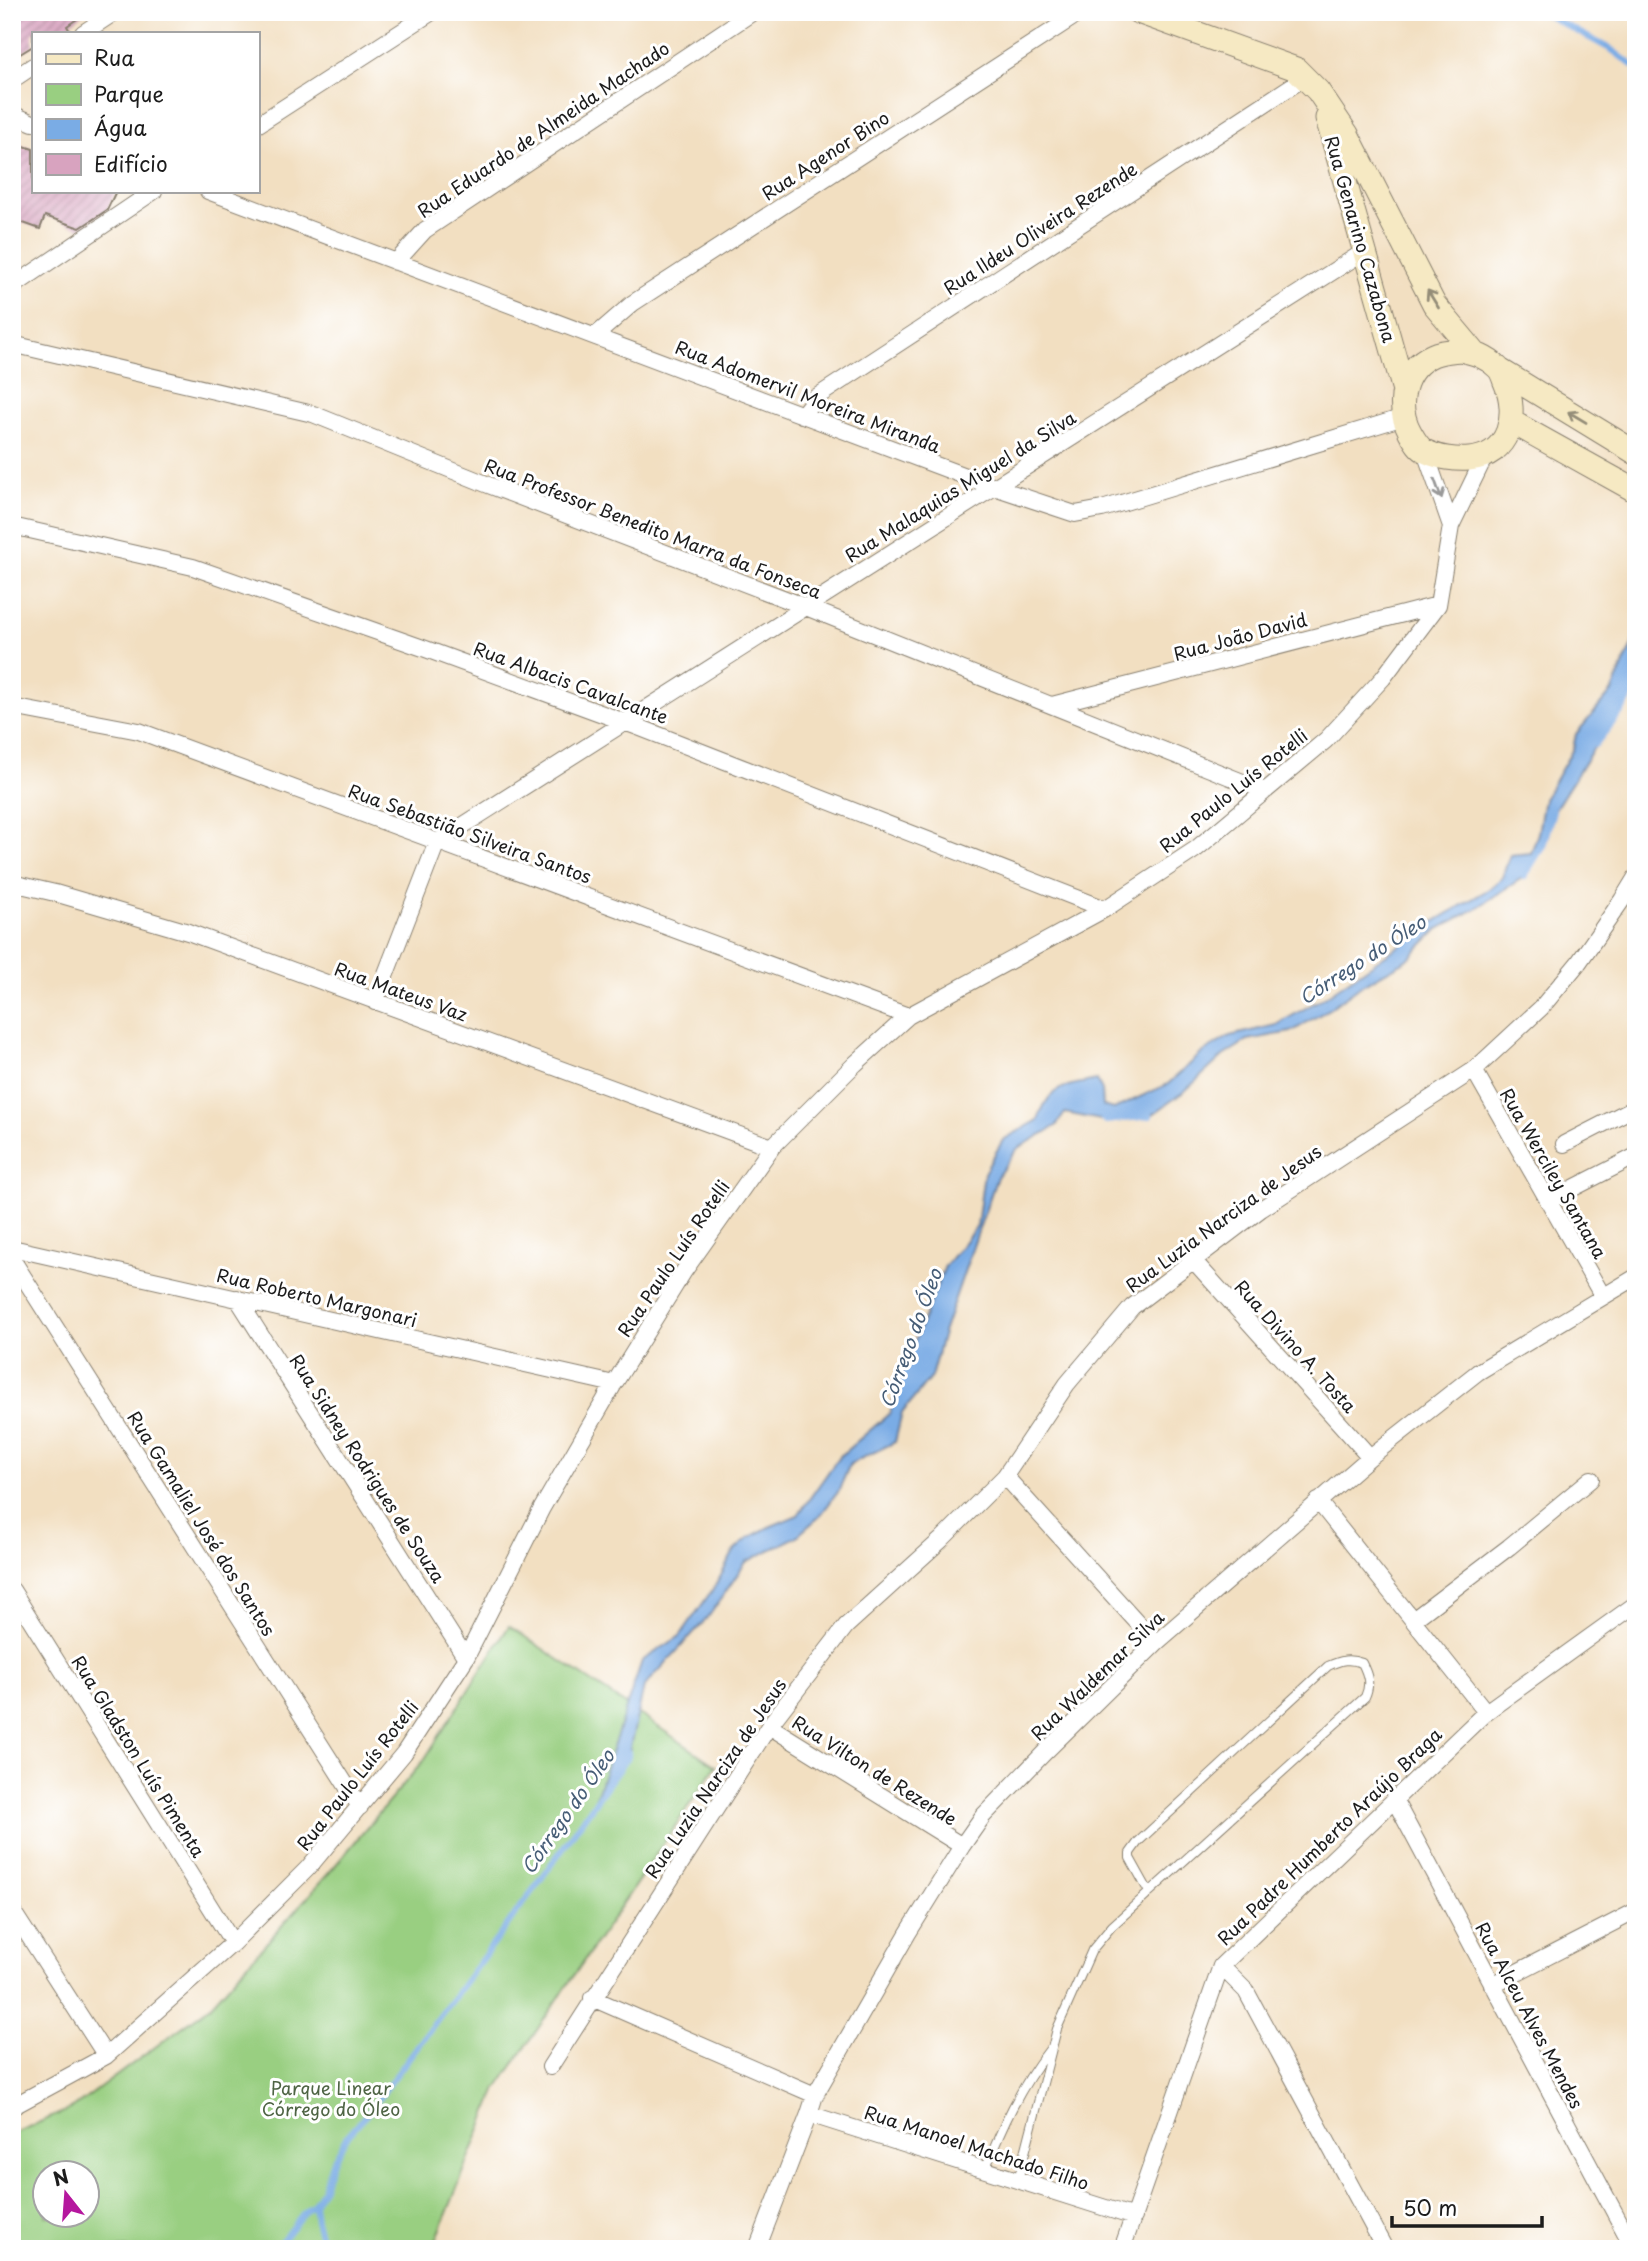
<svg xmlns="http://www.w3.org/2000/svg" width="1648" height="2261" font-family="'Playpen Sans',sans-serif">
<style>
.park{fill:#99cf81;stroke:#5a764e;stroke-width:2;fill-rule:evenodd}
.water{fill:#7aace5;stroke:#4b6480;stroke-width:2}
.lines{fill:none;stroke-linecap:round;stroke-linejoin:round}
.stream{stroke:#7aace5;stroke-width:6}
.building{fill:url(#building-hatch)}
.lane-casing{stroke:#877e6e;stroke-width:10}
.street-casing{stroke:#877e6e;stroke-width:18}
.secondary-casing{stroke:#877e6e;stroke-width:25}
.lane{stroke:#fff;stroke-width:8}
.street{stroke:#fff;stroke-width:16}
.secondary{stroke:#f6e9c3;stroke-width:23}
.oneway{stroke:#948d78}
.oneway2{stroke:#999}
.labels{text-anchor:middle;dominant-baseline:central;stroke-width:6;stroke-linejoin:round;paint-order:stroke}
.street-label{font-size:18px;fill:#1c1c1c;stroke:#fff}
.park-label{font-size:18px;fill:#4e6444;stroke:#fff}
.water-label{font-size:19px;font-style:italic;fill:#465d76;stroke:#fff}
</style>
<defs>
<pattern id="building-hatch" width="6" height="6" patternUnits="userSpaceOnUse" patternTransform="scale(1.75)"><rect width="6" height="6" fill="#d8a3bf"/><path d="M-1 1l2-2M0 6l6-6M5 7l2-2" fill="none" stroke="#ae849a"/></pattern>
</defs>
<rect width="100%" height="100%" fill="#fff"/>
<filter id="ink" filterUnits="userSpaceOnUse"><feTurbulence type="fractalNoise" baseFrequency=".0143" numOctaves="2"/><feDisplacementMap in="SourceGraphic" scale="14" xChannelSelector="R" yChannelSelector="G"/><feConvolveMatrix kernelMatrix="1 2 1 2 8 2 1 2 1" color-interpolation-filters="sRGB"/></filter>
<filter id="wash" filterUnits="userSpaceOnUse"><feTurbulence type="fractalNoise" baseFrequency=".00686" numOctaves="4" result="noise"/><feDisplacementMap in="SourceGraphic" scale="28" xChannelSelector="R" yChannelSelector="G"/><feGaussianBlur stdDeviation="1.57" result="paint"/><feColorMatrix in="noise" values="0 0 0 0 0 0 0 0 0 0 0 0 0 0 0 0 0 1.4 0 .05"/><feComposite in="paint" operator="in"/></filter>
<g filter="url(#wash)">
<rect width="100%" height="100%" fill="#f2dfc1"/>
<path class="park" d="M509,1626l207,140 -219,323 -62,154v6h-423v-115l61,-26 136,-101 119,-133 96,-114zM46,2174h42v42h-42z"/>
<path class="water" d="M1636,636v51l-14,24 -24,30 -48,76 -7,29 -18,30 -50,33 -37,20 -31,31 -47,26 -31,23 -38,23 -43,8 -25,16 -38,35 -36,26 -43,4 -41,-8 -9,13 -39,23 -20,28 -54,156 -12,44 -29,36 -7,29 -45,22 -12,28 -19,25 -23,20 -50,25 -37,54 -65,71 -16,69 -35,50 49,-145 38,-25 37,-53 17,-32 14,-13 21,-11 29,-12 41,-58 51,-44 15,-49 40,-98 32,-40 7,-53 19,-33 35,-20c12,-36 26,-33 59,-40l5,10 1,16 11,3 54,-25 34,-31 28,-17 46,-11 47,-27 109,-75 57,-34 13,-11 8,-23 21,-2 7,-20 6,-34 29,-50 3,-15 36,-43z"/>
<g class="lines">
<path class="stream" d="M1541,12l71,38 24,18
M1595,745l27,-34 14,-24
M1524,877l19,-31 10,-35
M1103,1119l3,2 44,-5
M314,2204l2,17 8,28
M275,2249l30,-38 9,-7 9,-15 9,-26 16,-28 23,-26 165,-223 92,-130v-4"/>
</g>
<g id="blocks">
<path class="building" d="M12,12h75l-20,14 4,7h-38v13l-21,13z
M12,142l21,7v42h83l-9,19 -27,18 -35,-12 -5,13 -28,-10z"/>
</g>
</g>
<g filter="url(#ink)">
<use href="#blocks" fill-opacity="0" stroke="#877e6e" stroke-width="2"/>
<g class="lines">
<defs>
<path id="lane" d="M985,2170c17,-43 35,-83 64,-120
M1018,2180l39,-151 35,-79 20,-24 253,-229c6,-13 3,-22 -3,-34 -13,-5 -21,-3 -34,3l-190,176 -8,11v5l19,34"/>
<path id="street" d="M83,33l32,-21
M12,80l21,-14
M12,114l21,9
M257,125l175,-113
M208,191l786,296 81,27 27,-5 302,-92
M396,262l29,-32 328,-218
M12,287l142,-96
M595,336l38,-33 448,-291
M12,344l301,70 173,70 320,123 459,184
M802,415l13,-17 489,-320
M1425,452l26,74
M12,526l181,41 230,81 215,79 467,182
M1052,705l386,-100
M12,707l127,24 769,285
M12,883l43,10 133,39 584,215
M375,1002l62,-160 928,-591
M1474,1070l128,225
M1564,1144l72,-37
M1548,1201l88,-45
M12,1248l602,136
M12,1259l348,548
M1193,1260l177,197
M237,1298l229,360
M1005,1476l151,167
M1318,1501l168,211
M12,1590l221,353
M1413,1620l96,-73 82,-68
M769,1726l193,120
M1394,1799l240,450
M12,1910l94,146
M1221,1966l25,25 139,258
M1492,1985l144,-74
M592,1998l223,97
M550,2067l219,-341 77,-100 95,-86 64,-64 62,-92 65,-77 129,-98 213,-139 67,-62 38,-46 43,-62 14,-23
M12,2107l94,-51 127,-113 75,-75 96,-115 62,-95 76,-150 72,-124 70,-113 88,-124 83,-83 53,-48 197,-107 91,-60 130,-109 57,-62 55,-73 13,-79 34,-70
M809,2114l325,103
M757,2249l52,-135 6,-19 93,-162 54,-87 21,-30 62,-64 111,-109 214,-186 108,-85 158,-95
M1122,2249l99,-283 265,-254 150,-108"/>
<path id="secondary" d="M1138,12l158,57 22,22 29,43 87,170 41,49
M1327,118l76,269
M1460,350c15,3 27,7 38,18 4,4 5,9 7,14 14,32 5,74 -36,77 -13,1 -30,-1 -42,-7 -8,-3 -13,-13 -17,-20 -15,-28 -7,-64 23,-77 9,-4 18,-4 27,-5z
M1500,370l136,83
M1512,422l124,69"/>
</defs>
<use href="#lane" class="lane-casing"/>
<use href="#street" class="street-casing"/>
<use href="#secondary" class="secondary-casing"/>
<use href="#lane" class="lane"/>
<use href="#street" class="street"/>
<use href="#secondary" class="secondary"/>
</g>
<defs><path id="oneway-shaft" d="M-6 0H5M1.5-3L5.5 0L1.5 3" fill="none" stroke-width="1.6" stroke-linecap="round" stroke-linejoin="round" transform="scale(1.75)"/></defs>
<g class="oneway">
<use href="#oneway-shaft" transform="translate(1433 299) rotate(-122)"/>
<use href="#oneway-shaft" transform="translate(1577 417) rotate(-149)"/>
</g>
<use class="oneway2" href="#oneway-shaft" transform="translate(1438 489) rotate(70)"/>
</g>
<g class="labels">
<g class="street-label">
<text transform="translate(543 129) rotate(-34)">Rua Eduardo de Almeida Machado</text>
<text transform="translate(825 155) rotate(-33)">Rua Agenor Bino</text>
<text transform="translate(1040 228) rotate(-33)">Rua Ildeu Oliveira Rezende</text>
<text transform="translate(1361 239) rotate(74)">Rua Genarino Cazabona</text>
<text transform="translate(808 396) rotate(21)">Rua Adomervil Moreira Miranda</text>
<text transform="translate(960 486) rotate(-32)">Rua Malaquias Miguel da Silva</text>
<text transform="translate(653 528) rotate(21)">Rua Professor Benedito Marra da Fonseca</text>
<text transform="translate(1240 636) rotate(-15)">Rua João David</text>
<text transform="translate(571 682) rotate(20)">Rua Albacis Cavalcante</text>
<text transform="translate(1233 790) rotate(-39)">Rua Paulo Luís Rotelli</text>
<text transform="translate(470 833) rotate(20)">Rua Sebastião Silveira Santos</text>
<text transform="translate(401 991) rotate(20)">Rua Mateus Vaz</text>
<text transform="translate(1554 1173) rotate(60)">Rua Werciley Santana</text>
<text transform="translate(1223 1218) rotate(-36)">Rua Luzia Narciza de Jesus</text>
<text transform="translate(673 1258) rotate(-56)">Rua Paulo Luís Rotelli</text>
<text transform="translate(317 1297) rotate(13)">Rua Roberto Margonari</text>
<text transform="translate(1296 1346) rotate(48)">Rua Divino A. Tosta</text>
<text transform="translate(368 1468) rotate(57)">Rua Sidney Rodrigues de Souza</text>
<text transform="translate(202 1523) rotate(58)">Rua Gamaliel José dos Santos</text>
<text transform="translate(1097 1675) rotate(-44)">Rua Waldemar Silva</text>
<text transform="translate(139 1756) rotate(58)">Rua Gladston Luís Pimenta</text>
<text transform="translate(875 1770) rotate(32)">Rua Vilton de Rezende</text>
<text transform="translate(357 1775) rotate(-52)">Rua Paulo Luís Rotelli</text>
<text transform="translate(715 1778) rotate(-56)">Rua Luzia Narciza de Jesus</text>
<text transform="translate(1329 1836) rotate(-44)">Rua Padre Humberto Araújo Braga</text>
<text transform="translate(1530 2015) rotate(62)">Rua Alceu Alves Mendes</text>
<text transform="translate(977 2147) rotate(18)">Rua Manoel Machado Filho</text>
</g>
<g class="park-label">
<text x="331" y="2087">Parque Linear<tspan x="331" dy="21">Córrego do Óleo</tspan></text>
</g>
<g class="water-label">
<text transform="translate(1362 959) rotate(-33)">Córrego do Óleo</text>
<text transform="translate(910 1338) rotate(-70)">Córrego do Óleo</text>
<text transform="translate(567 1811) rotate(-55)">Córrego do Óleo</text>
</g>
</g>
<rect width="1648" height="2261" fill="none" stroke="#fff" stroke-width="42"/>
<rect x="32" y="32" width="228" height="161" fill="#ffffff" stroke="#a4a4a4" stroke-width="2"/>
<rect x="46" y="54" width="35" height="10" fill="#f6e9c3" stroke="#a4a4a4" stroke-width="2"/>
<text x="94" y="66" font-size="21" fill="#1c1c1c">Rua</text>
<rect x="46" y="84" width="35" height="21" fill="#99cf81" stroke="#a4a4a4" stroke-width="2"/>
<text x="94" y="102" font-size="21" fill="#1c1c1c">Parque</text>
<rect x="46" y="119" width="35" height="21" fill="#7aace5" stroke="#a4a4a4" stroke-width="2"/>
<text x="94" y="136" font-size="21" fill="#1c1c1c">Água</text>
<rect x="46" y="154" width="35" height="21" fill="#d8a3bf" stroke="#a4a4a4" stroke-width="2"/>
<text x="94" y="172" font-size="21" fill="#1c1c1c">Edifício</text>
<g transform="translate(66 2194) rotate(343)"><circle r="33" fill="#ffffff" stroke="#a4a4a4" stroke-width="2"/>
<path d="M0-5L12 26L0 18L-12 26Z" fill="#b5179e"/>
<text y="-10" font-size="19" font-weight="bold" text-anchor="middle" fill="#1c1c1c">N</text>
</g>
<path d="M1392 2216v10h150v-10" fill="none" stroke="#1c1c1c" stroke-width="3.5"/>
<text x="1403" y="2216" font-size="21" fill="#1c1c1c" stroke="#ffffff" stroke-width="5" paint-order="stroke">50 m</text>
</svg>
